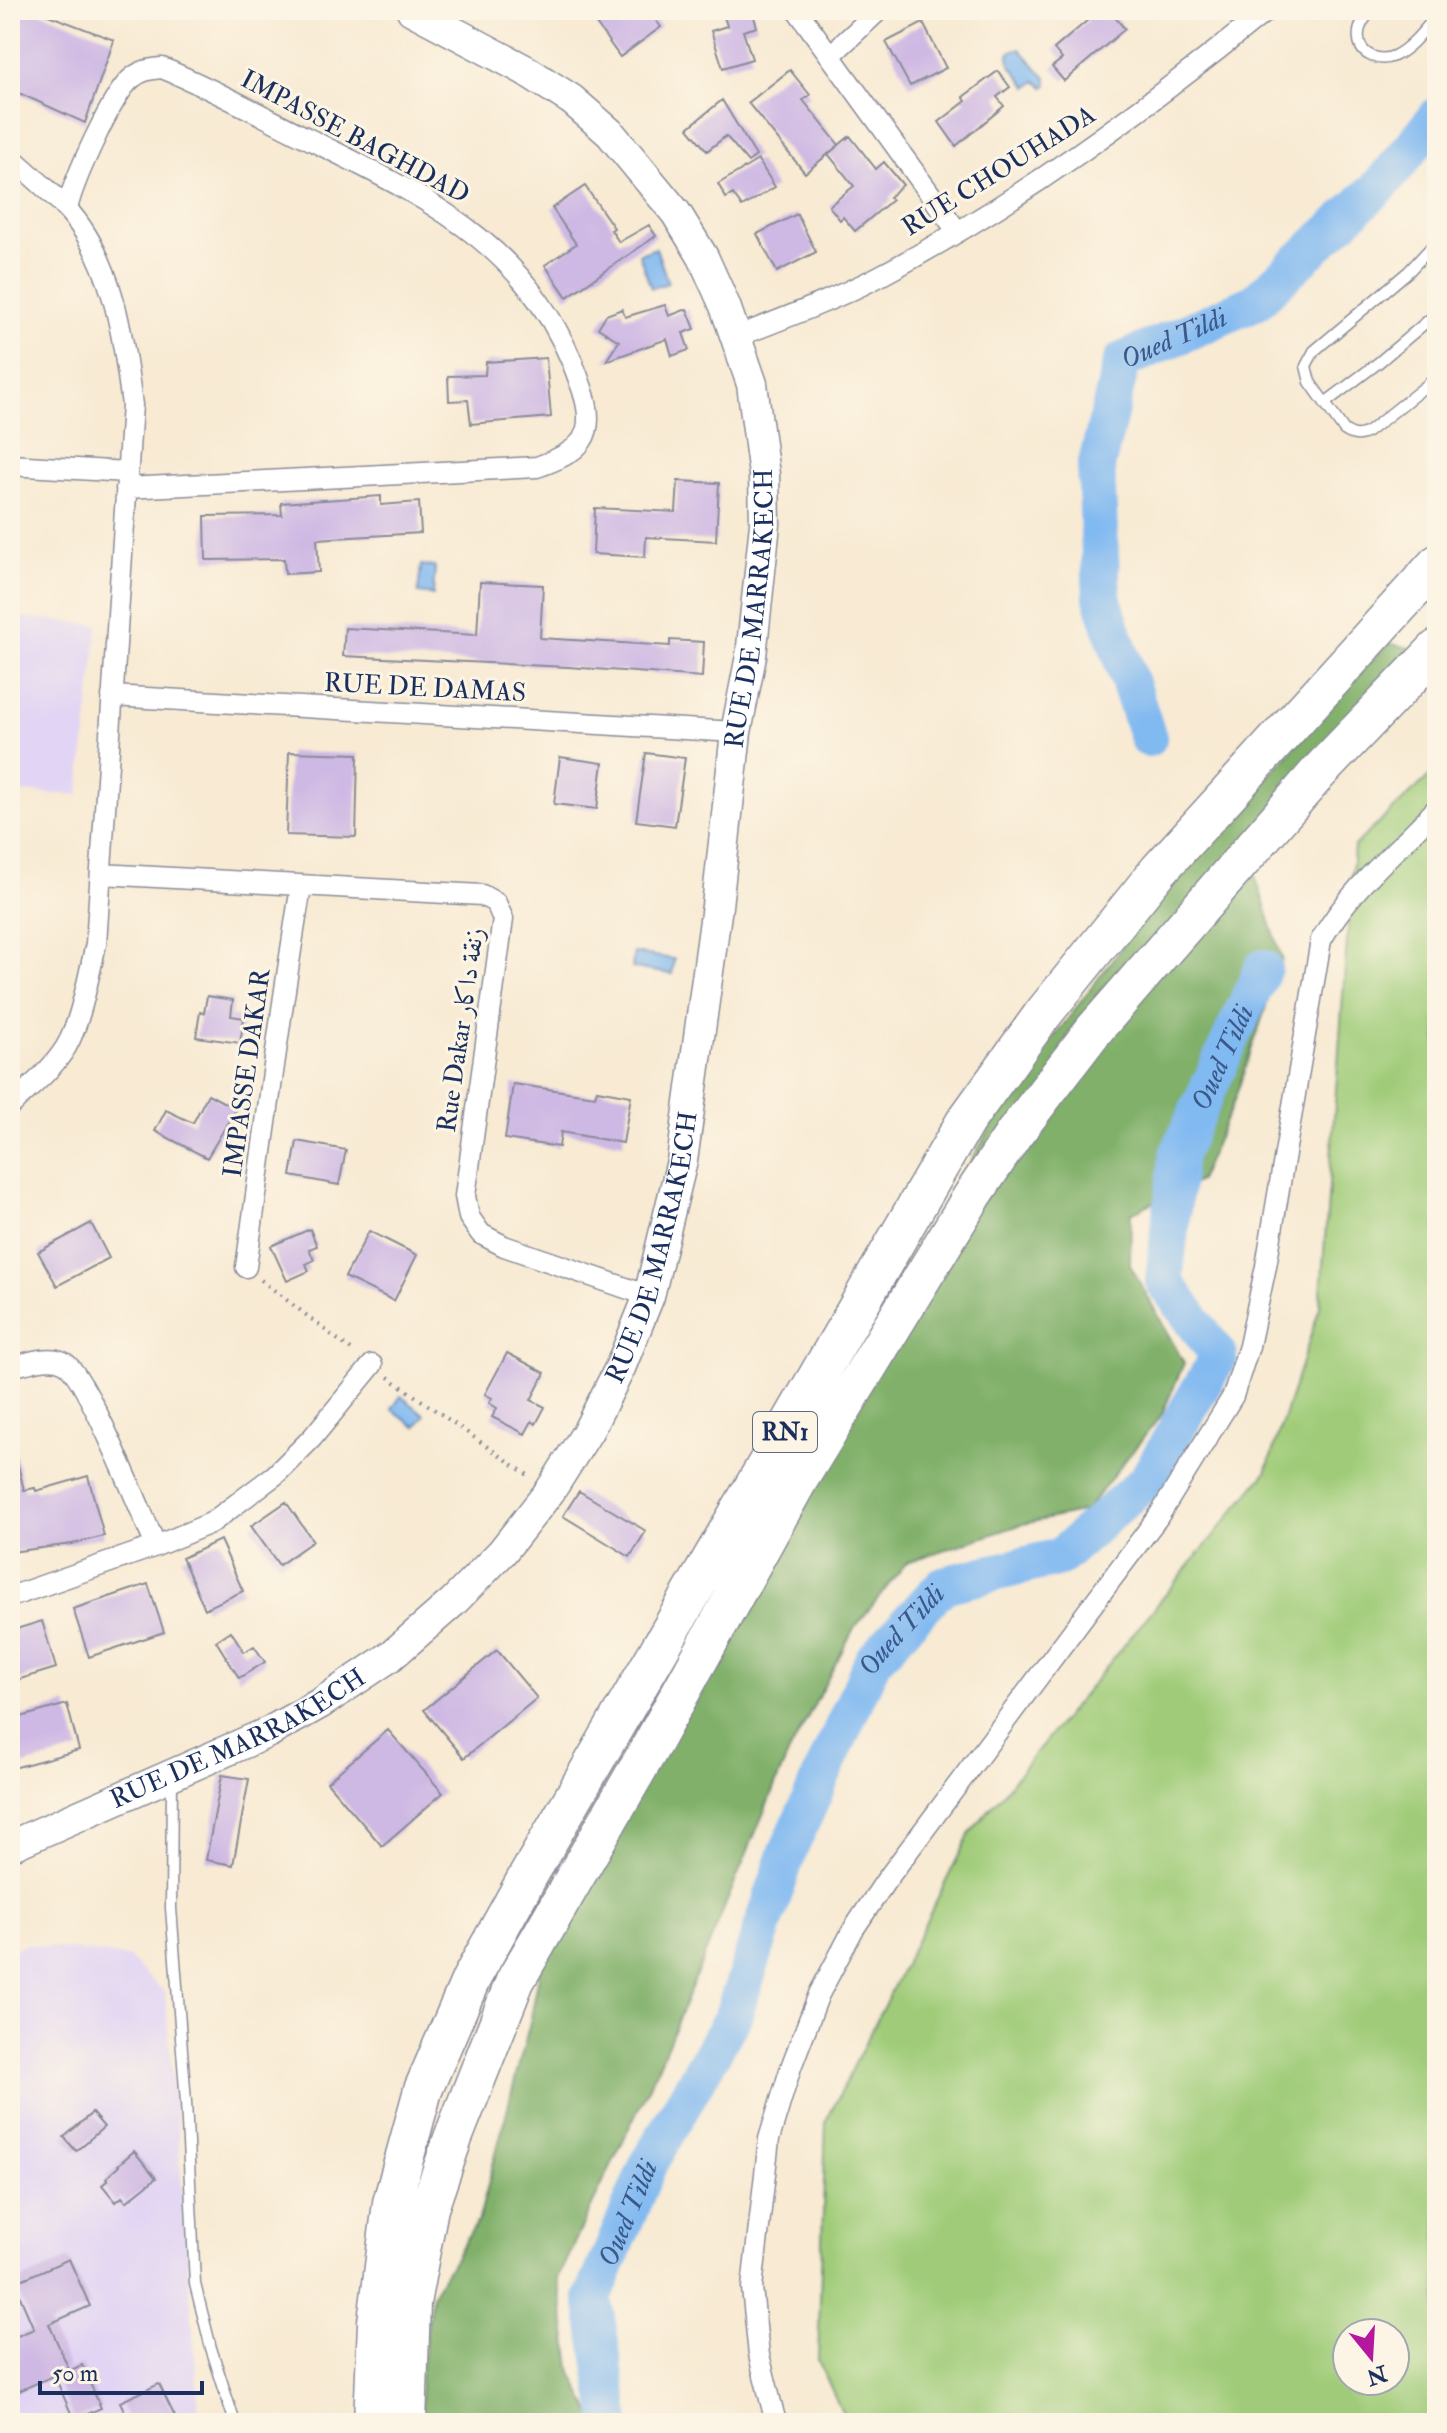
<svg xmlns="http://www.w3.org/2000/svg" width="1447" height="2433" font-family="'IM FELL Double Pica',Amiri,serif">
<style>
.built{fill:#e1d4f4}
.green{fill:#a0cc79;stroke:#5e7e6c;stroke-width:2;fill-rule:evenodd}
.forest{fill:#80b069;stroke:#4e7064;stroke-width:2}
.water{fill:#81b9f1;stroke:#4e74a8;stroke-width:2}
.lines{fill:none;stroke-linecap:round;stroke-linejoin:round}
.river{stroke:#81b9f1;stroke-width:38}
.building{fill:#ceb8e4}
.lane-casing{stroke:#8a8c98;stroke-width:13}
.street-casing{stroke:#8a8c98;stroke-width:23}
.secondary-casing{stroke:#8a8c98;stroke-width:33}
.highway-casing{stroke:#8a8c98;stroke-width:41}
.path{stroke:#8a8c98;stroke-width:4;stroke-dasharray:2 6;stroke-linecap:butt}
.lane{stroke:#fff;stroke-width:10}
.street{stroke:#fff;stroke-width:20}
.secondary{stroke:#fff;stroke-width:30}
.highway{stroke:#fff;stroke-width:38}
.labels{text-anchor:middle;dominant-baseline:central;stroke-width:6;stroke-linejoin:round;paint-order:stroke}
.shield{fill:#fcf5e5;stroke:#5e6a86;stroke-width:2}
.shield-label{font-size:24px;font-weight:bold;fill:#1b2f5e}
.street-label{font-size:26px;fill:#1b2f5e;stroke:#fcf5e5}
.water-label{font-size:28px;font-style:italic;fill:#3a588a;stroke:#fcf5e5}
</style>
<rect width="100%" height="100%" fill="#fcf5e5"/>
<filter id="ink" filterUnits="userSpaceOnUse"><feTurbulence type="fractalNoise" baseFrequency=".0125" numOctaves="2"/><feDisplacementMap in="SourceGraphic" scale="16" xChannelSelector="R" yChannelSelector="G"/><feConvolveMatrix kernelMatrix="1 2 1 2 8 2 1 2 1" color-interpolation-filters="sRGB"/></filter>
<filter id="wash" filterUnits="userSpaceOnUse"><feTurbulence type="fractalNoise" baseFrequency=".006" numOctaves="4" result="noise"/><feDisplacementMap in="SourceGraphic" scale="32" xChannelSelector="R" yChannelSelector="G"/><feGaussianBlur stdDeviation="1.8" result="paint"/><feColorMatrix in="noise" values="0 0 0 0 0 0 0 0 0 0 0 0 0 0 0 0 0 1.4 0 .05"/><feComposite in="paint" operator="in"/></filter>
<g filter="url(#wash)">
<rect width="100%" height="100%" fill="#f8ead3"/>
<path class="built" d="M10,616l88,9 -19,170 -69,-3z
M27,1944l101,13 37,36 11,116 24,314h-190v-472z"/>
<path class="green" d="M1437,769v1654h-590l-29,-63 8,-238 144,-289 296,-361 54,-165 34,-461zM1347,2333h48v48h-48z"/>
<path class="forest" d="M1388,643l22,5 -10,23 -146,201 28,87 -48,142 -35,80 -68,32 -1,52 54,98 -22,51 -77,97 -62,13 -116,38 -54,68 -67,129 -127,306 -101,212 14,96 24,50h-173l-3,-44 12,-85 47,-75 52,-201 22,-120 134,-257 323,-546 154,-203z"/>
<path class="water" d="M1020,49l27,30v6l-3,2 -8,-6 -8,6 -18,-23 -1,-9 2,-4z
M656,248l12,35 -17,5 -12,-34z
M421,565l14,2 -2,28 -15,-2z
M634,953l40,6 -2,15 -40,-6z
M401,1396l24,19 -9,12 -24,-18z"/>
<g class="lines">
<g class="river">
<path id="s1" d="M1148,738l-46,-140 -6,-131 26,-106 133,-59 128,-119 54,-67"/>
<path id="s2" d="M612,2423l-19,-125 55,-133 85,-149 55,-165 85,-191 70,-75 117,-28 87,-77 72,-124 -55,-75 14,-126 85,-187"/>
</g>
</g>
<g id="blocks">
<path class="building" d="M10,10h25l79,30 -29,83 -75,-34z
M586,10h62l13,17 -41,30z
M722,10h30l5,17 -14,4 9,28 -29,9 -12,-37 16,-5z
M1079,10h30l16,19 -61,52 -12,-14 10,-8 -8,-10 34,-29z
M923,23l23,45 -36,18 -24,-44z
M790,70l20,25 -7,5 36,45 -34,28 -57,-70z
M998,71l12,16 -13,10 7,9 -48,40 -17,-24 27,-21 -3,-4z
M722,100l34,56 -8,6 -22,-26 -19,15 -19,-23z
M850,136l26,33 8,-7 19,23 -14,12 3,3 -37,31 -12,-14 -3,3 -11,-14 25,-20 -26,-32z
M758,160l17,27 -33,20 -9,-13 -7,4 -8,-14z
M585,186l29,42 -3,2 8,12 30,-17 7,11 -89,61 -22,-32 31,-21 -24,-36z
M797,214l19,38 -39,20 -20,-38z
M665,305l4,11 18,-7 8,20 -12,4 6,17 -17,6 -5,-17 -61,22 13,-20 -21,-13 8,-13 16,-6 3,8z
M546,358l5,59 -80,7 -3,-24 -19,1 -1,-25 37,-1 1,-13z
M678,481l41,2 -3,58 -70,-4 -1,20 -52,-3 2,-46 81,4z
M381,496v9l38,-3 2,31 -104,6 2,33 -34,2 -1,-15 -78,1 -1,-44 77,-1 -1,-12z
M480,582l63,3 -3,53 130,8v-6l34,2 -2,35 -134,-10 -225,-11 2,-28 132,7z
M289,752l69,2 -2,83 -70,-2z
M646,753l39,5 -10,68 -39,-5z
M560,757l43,6 -6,46 -43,-5z
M207,996l26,4 -2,16 13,2 -4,25 -44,-6 4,-25 4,1z
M513,1084l82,12 2,-6 34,6 -8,47 -62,-11 -2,15 -54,-8z
M208,1094l28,15 -29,49 -52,-27 11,-21 27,13z
M297,1141l49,9 -7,35 -48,-9z
M91,1223l18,35 -52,28 -19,-34z
M310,1229l7,17 -8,3 5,11 -8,4 3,7 -22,10 -16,-35z
M369,1231l48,24 -23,46 -49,-24z
M507,1353l38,20 -14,27 14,7 -9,17 -4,-3 -7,13 -33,-17 5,-9 -8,-5 3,-5 -7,-4z
M16,1457l8,33 11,-2 1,3 52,-15 16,60 -32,8 -62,8v-94z
M579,1491l67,40 -16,26 -67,-41z
M286,1502l27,39 -34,24 -28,-39z
M220,1540l23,51 -38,18 -23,-51z
M148,1584l16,48 -75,25 -16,-48z
M42,1621l14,47 -39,12 -7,-23v-26z
M231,1631l13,21 10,-6 11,16 -26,16 -23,-37z
M497,1650l40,48 -73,60 -40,-48z
M67,1704l12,46 -69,19v-49z
M388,1730l55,63 -61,53 -55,-64z
M222,1775l27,4 -16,86 -27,-5z
M92,2113l12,14 -28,24 -12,-14z
M134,2151l22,27 -30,24 -4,-5 -6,5 -14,-17 6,-5 -2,-2 13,-12 -1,-1z
M69,2259l21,47 -41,18 20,45 -59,26v-56l24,-10 -20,-46z
M82,2365l19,43 -27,12 -19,-43z
M159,2384l19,39h-48l-10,-21z"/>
</g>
</g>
<g filter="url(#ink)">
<use href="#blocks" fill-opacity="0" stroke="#8a8c98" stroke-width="2"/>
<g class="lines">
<defs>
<path id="lane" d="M1372,10c-7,8 -15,17 -13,29 1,17 21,23 35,17 17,-8 31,-27 43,-41
M1437,241l-28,30 -95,80 -8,15 4,16 34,48c9,6 14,7 24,2l69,-55
M1325,403l53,-40 59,-50
M172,1780l-1,128 15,194 9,182 16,64 24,75"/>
<path id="street" d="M797,10l160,221
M830,56l49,-46
M10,156c18,17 38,33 55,51 49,52 58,131 67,198l-36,539c-7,29 -15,78 -30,103 -14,23 -37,41 -56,59
M67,209c6,-27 45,-115 65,-131 10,-8 18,-9 30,-10 50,20 98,47 147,71 124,62 225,108 273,249 17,49 -2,64 -45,79l-411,21
M736,337c46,-18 95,-36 140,-59 141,-74 268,-168 391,-268
M10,465l117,7
M112,696l624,36
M101,874l381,21 14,8 7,16 -38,277 4,21 12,17 23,12 145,50
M246,1267c18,-127 34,-254 55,-380
M10,1367c16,-3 39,-13 55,-4 22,13 77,152 91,183
M10,1597l146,-51 55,-23 64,-48 37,-37 60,-73
M776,2423l-17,-68 -7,-67 17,-149 22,-72 28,-73 34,-64 32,-48 273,-365 75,-121 16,-50 17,-80 55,-326c30,-53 76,-89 116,-132"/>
<g id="secondary">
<path id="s3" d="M10,1846l259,-114 52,-29 70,-47 62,-54 49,-50 48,-61 38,-60 32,-63 29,-72 33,-135 35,-255 19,-174 15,-76 14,-132 -1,-49 -12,-91 -27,-78 -22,-49 -27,-44 -66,-80 -38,-33 -47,-30 -113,-60"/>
</g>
<path id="highway" d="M373,2423l4,-101 15,-119 31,-113 48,-111 57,-103 437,-754 78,-108 116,-144 278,-306
M407,2423l4,-120 18,-95 24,-70 62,-157 136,-235 148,-267 174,-284 41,-61 79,-103 225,-258 119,-124"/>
</defs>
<use href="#lane" class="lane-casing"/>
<use href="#street" class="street-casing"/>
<use href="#secondary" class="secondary-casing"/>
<use href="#highway" class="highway-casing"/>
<path class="path" d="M261,1280l94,73
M388,1377l144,101"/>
<use href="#lane" class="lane"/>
<use href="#street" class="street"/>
<use href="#secondary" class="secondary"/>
<use href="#highway" class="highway"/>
</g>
</g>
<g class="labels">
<rect class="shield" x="753" y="1412" width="64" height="40" rx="6"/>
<g class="shield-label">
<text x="785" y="1432">RN1</text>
</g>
<g class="street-label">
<text transform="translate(355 137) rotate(28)">IMPASSE BAGHDAD</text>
<text transform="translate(999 171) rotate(-32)">RUE CHOUHADA</text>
<text stroke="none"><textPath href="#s3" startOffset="1572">RUE DE MARRAKECH</textPath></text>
<text transform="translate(425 688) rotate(3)">RUE DE DAMAS</text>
<text transform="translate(461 1030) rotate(-82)">Rue Dakar زنقة داكار</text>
<text transform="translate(247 1073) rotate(-82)">IMPASSE DAKAR</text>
<text stroke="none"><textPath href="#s3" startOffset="924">RUE DE MARRAKECH</textPath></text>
<text stroke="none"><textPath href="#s3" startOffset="252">RUE DE MARRAKECH</textPath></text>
</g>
<g class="water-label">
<text stroke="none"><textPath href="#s1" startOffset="444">Oued Tildi</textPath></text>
<text stroke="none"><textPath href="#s2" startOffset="1634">Oued Tildi</textPath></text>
<text stroke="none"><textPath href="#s2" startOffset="866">Oued Tildi</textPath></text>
<text stroke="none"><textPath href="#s2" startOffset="218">Oued Tildi</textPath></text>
</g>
</g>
<rect width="1447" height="2433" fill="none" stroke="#fcf5e5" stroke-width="40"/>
<g transform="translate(1371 2357) rotate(162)"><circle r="38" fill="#fcf5e5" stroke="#a2a6af" stroke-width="2"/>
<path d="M0-6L14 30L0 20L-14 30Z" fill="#b5179e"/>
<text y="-12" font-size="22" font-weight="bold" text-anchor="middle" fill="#1b2f5e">N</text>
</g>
<path d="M40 2381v12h162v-12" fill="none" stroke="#1b2f5e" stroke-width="4"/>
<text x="52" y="2381" font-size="24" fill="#1b2f5e" stroke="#fcf5e5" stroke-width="6" paint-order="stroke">50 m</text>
</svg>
